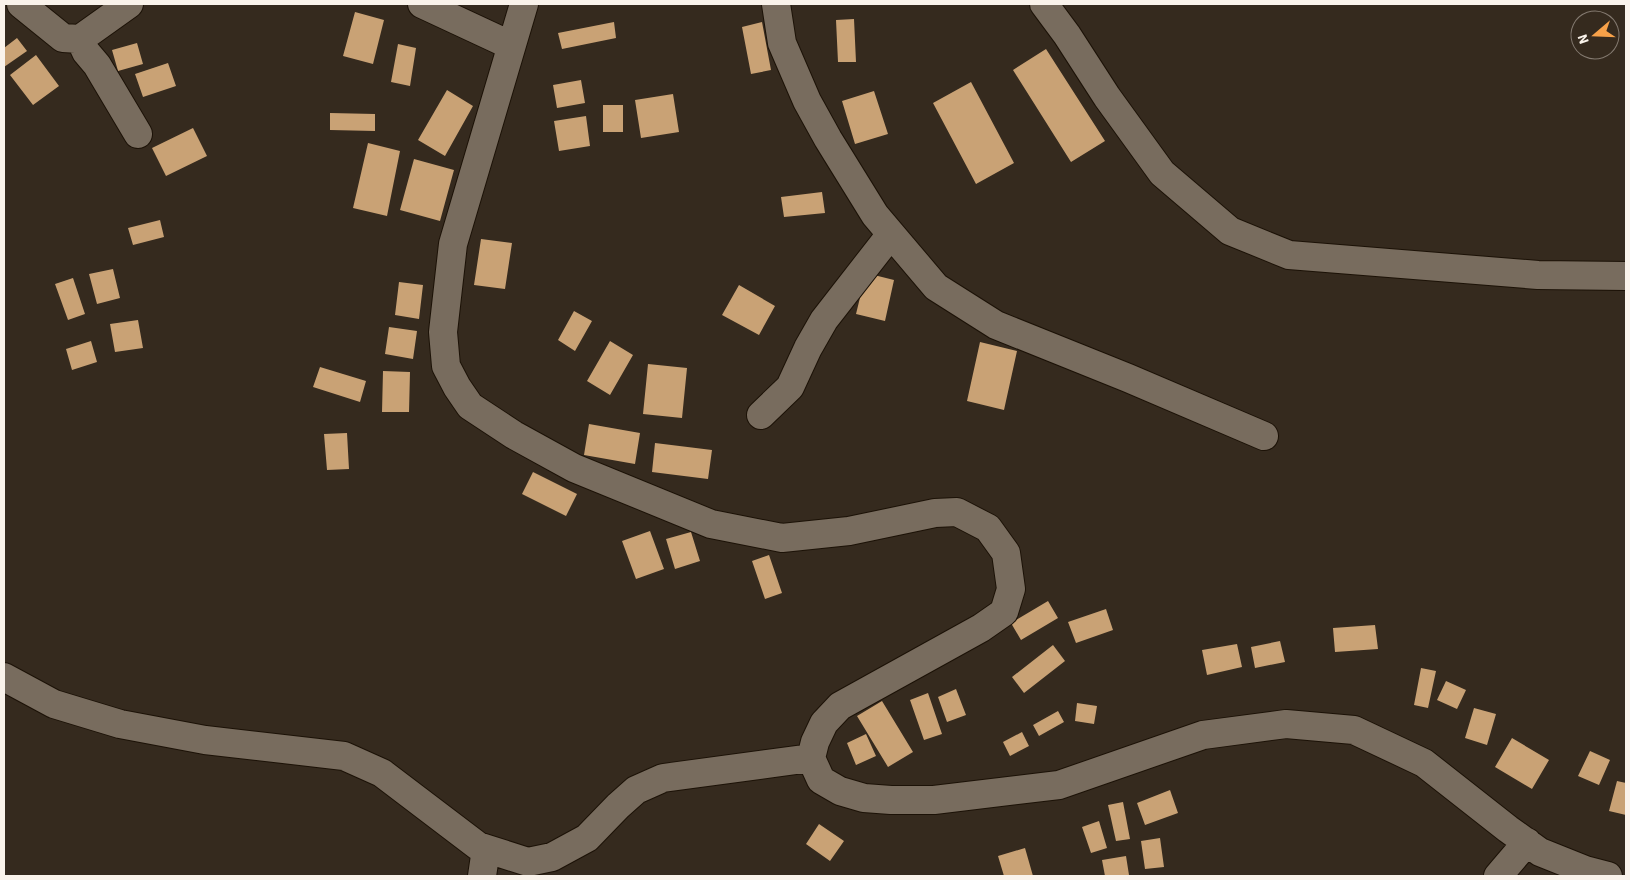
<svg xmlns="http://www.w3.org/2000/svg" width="1630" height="880" font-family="'Source Sans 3',sans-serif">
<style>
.building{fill:#c9a275}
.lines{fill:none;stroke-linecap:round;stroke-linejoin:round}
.minor-casing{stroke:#1c1207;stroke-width:30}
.minor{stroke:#786c5e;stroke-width:28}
</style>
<rect width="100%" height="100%" fill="#352a1e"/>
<path class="building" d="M355,12l29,8 -11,44 -30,-8z
M854,19l2,43h-18l-2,-42z
M614,22l2,16 -54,11 -4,-16z
M762,22l9,48 -20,4 -9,-47z
M17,38l10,13 -23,16v-19z
M137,43l6,21 -25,7 -6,-21z
M398,44l18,4 -6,38 -19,-4z
M1046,49l59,92 -34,21 -58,-92z
M36,55l23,31 -26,19 -23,-30z
M168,63l8,23 -33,11 -8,-23z
M581,80l4,23 -28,5 -4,-23z
M971,82l43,81 -38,21 -43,-81z
M447,90l26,16 -28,50 -27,-16z
M874,91l14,43 -33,10 -13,-43z
M673,94l6,38 -38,6 -6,-38z
M603,105h20v27h-20z
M330,113l45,1v17l-45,-1z
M586,116l4,30 -31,5 -5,-30z
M193,128l14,28 -41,20 -14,-28z
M368,143l32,8 -13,65 -34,-8z
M414,159l40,11 -14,51 -40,-11z
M822,192l3,21 -41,4 -3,-20z
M160,220l4,17 -31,8 -5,-17z
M481,239l31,4 -7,46 -31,-4z
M113,269l7,29 -23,6 -8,-30z
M866,273l28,7 -9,41 -29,-7z
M73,278l12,36 -17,6 -13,-36z
M399,282l24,3 -4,34 -24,-4z
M739,285l36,21 -16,29 -37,-20z
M574,311l18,10 -17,30 -17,-11z
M138,320l5,28 -28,4 -5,-28z
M389,327l28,4 -4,28 -28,-5z
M91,341l6,21 -25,8 -6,-21z
M610,341l23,14 -23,40 -23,-14z
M980,342l37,9 -13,59 -37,-9z
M648,364l39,4 -5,50 -39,-4z
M320,367l46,14 -6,21 -47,-15z
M383,371l27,1 -1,40h-27z
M589,424l51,9 -5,31 -51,-9z
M347,433l2,36 -22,1 -3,-36z
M655,443l57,7 -4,29 -56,-7z
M533,472l44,22 -11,22 -44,-22z
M650,531l14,38 -28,10 -14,-38z
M691,532l9,29 -25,8 -9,-30z
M769,555l13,38 -17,6 -13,-38z
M1048,601l10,17 -37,22 -10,-17z
M1106,609l7,21 -37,13 -8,-21z
M1375,625l3,24 -43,3 -2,-24z
M1280,641l5,21 -30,6 -4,-21z
M1237,644l5,23 -35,8 -5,-25z
M1053,645l12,16 -41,32 -12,-16z
M1421,668l15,3 -8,37 -14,-3z
M1446,681l20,9 -9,19 -20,-9z
M956,689l10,26 -19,7 -9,-25z
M928,693l14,41 -18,6 -14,-40z
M882,701l31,51 -25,15 -31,-51z
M1077,703l20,3 -3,18 -19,-3z
M1474,708l22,6 -9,31 -22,-7z
M1058,711l6,11 -25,14 -6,-11z
M1022,732l7,14 -19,10 -7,-14z
M866,734l10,22 -20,9 -9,-22z
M1512,738l37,22 -17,29 -37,-22z
M1590,751l20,9 -11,25 -21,-9z
M1617,781l9,2v32l-17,-4z
M1170,790l8,23 -33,12 -8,-22z
M1123,802l7,37 -14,2 -8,-36z
M1099,821l8,27 -16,5 -9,-26z
M819,824l25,17 -14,20 -24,-17z
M1160,838l4,29 -19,2 -4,-28z
M1025,848l8,28h-29l-6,-20z
M1126,856l3,19 -24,1 -3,-16z"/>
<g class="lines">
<defs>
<path id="minor" d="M21,4l42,34 17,1 49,-35
M422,4l88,41
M524,4l-71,240 -10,88 3,34 11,21 13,19 44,29 60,33 137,56 71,14 67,-7 86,-18 22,-1 31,16 18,25 5,36 -7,23 -23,16 -141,78 -16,17 -9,19 -4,16 10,22 19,11 24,7 27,2h43l125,-15 144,-50 83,-11 68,6 70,33 84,66 32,23 45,18 23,6
M776,4l6,39 25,58 21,38 47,76 61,72 60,38 132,53 136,58
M1044,4l23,31 40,62 55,76 68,58 59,24 249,20 88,1
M80,39l6,13 11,13 41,69
M761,415l29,-28 18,-39 16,-28 67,-86
M4,677l50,27 66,20 85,16 139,16 38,17 96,73 50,16 24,-5 35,-19 31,-32 18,-16 27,-12 148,-20
M482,876l4,-27
M1498,876l29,-34"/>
</defs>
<use href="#minor" class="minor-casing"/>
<use href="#minor" class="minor"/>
</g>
<rect width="1630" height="880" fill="none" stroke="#faf3eb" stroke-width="10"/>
<g transform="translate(1595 35) rotate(251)"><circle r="24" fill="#352a1e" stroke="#847a70"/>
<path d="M0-4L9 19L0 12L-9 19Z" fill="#f7a149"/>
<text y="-8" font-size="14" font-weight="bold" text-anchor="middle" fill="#faf3eb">N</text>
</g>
</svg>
